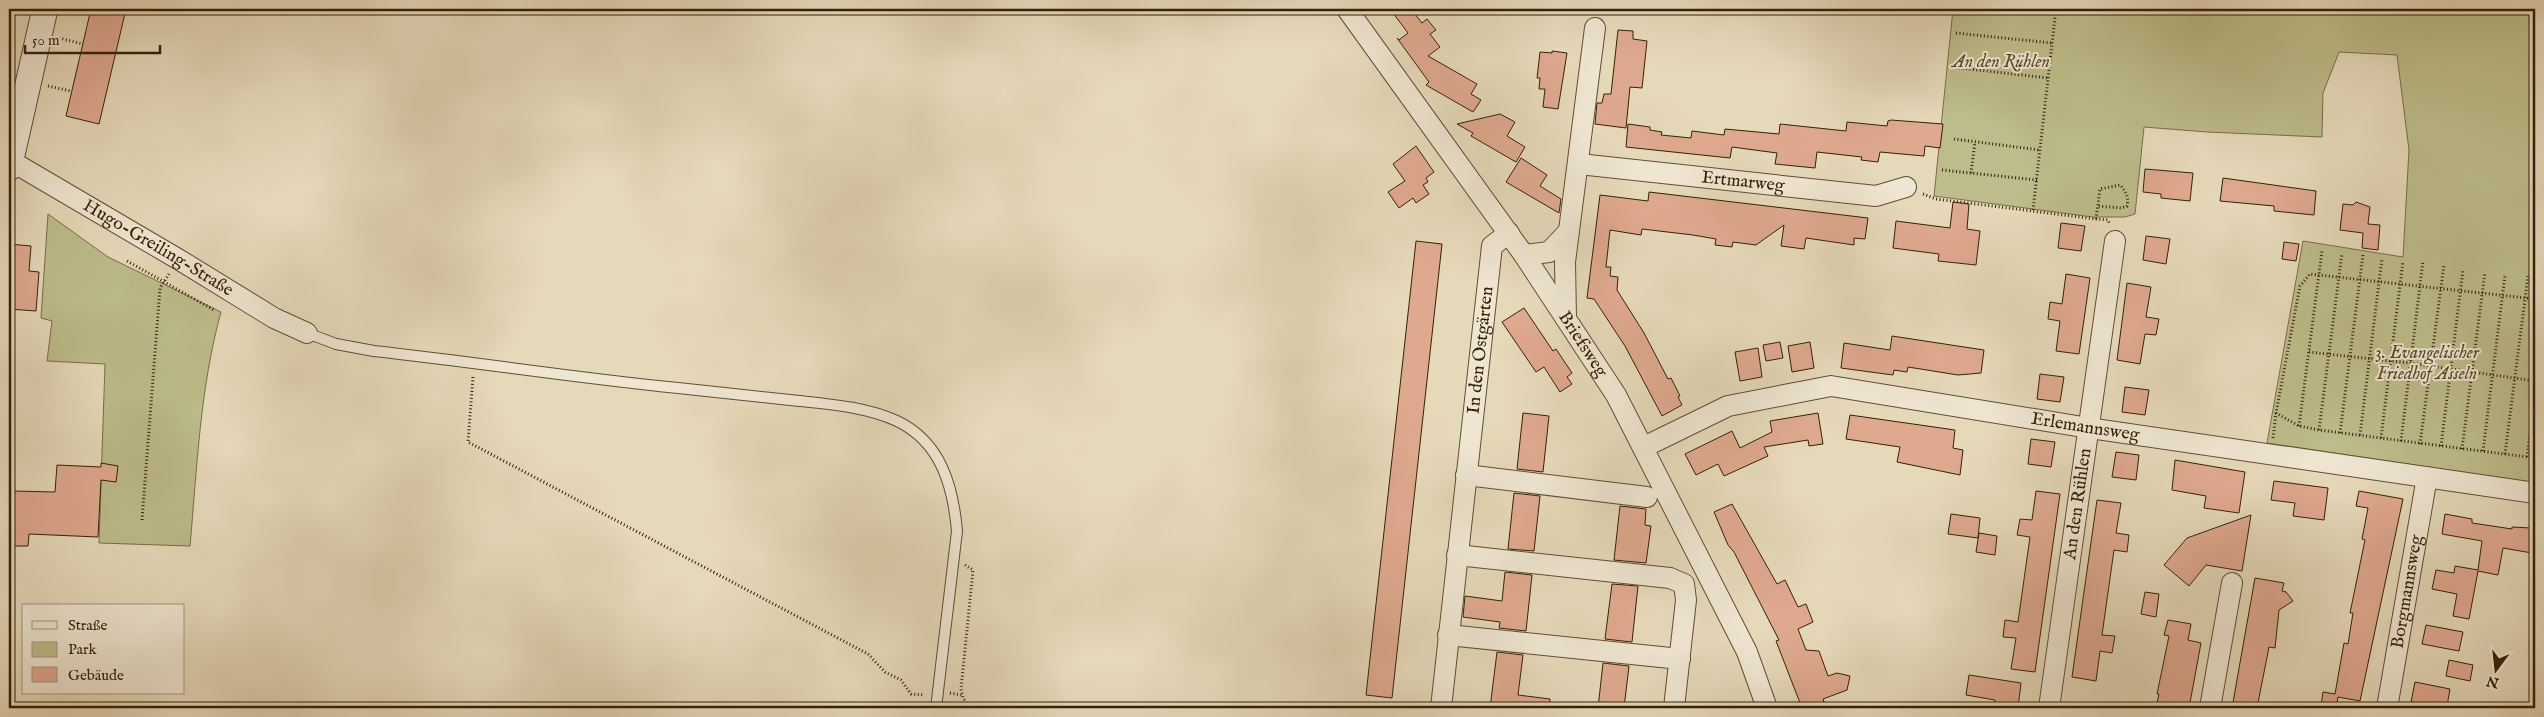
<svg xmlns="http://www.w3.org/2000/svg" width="2544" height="717" font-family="'IM FELL English',serif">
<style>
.green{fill:#bdbc8a;stroke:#786e48}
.building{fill:#dfa98f;stroke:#342106}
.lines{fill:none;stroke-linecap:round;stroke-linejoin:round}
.service-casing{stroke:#604f33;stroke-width:12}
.minor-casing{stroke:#604f33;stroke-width:22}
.tertiary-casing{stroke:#604f33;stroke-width:27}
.path{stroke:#342106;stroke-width:3;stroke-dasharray:1 2.5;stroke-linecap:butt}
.service{stroke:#efe6d2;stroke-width:10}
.minor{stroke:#efe6d2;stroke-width:20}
.tertiary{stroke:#efe6d2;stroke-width:25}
.labels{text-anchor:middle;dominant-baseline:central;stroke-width:4;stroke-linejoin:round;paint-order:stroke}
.park-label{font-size:18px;font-style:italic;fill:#564827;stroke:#efe6d2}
.street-label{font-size:18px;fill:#342106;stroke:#efe6d2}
</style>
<rect width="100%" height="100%" fill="#e6d9ba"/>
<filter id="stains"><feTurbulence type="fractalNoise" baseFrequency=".004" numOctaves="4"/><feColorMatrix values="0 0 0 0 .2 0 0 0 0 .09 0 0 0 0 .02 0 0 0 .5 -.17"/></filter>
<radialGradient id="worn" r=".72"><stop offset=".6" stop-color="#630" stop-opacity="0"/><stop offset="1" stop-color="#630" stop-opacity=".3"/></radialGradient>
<path class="green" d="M1953,9h582v474l-268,-40 36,-202 100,16 6,-107 -12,-95 -58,-3 -16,41 -1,44 -115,-5 -63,-5 -9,87 -10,3h-32l-159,-21z
M48,214l60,43 113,55c-21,76 -24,156 -31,234l-91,-3 6,-179 -58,-3 5,-40 -11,-3z"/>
<path class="building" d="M91,9h35l-27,115 -33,-8z
M1390,9h21l11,14 5,-4 9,11 -6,4 10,13 -12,9 49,28 -6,10 10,6 -8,12 -47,-27 3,-3 -32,-44 2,2 9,-7z
M1618,30l15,1v8l14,2 -5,47 -12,-1 -4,41 -31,-4 2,-21h5l2,-9h7z
M1552,51l15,2 -9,56 -15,-2 2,-18h-6l1,-11h-3l3,-26 12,1z
M1500,114l15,8 -8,14 18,11 -9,15 -45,-26 2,-3 -16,-9z
M1891,120l52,4 -3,24 -15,-2 -1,10 -44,-4 -2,10 -17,-2 1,-3 -45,-5 -2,16 -40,-4 2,-11 -45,-6 -2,11 -104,-11 2,-23 22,3v3l12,2 -1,3 30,3 1,-7 32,4 1,-6 54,5 1,-10 66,7 1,-9 40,4 1,-5z
M1416,146l18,26 -8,6 2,4 -5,3 6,9 -13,9 -3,-5 -14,10 -11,-16 17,-11 -12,-17z
M1521,158l26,17 -7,11 21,13 -2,14 -53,-31z
M2145,169l48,4 -3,28 -29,-3v-4l-18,-2z
M2223,178l93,13 -2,24 -40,-4v-5l-54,-5z
M1649,192l219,26 -3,21 -11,-1v7l-48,-7 -2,11 -23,-3 3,-21 -28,20 -23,-3 -1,5 -17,-2 1,-6 -23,-4 -51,-6 -1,6 -31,-5 -4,37h5l-1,9 8,1 -1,13 27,43 24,46 3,-1 9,18 -2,1 4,8 -20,11 -37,-70 -31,-47 -7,-1 13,-103 48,6z
M1953,202l16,2 -2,25 13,2 -4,34 -38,-4 1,-7 -46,-6 3,-27 54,7z
M2356,202l14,5 -2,17 12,1 -2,25 -16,-2 1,-15 -23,-3 3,-26 10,1z
M2061,223l24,3 -4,25 -23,-3z
M2146,236l24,3 -4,25 -23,-4z
M1416,241l26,3 -50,454 -26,-3z
M2284,242l15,2 -3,17 -14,-2z
M9,244l22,2 -2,25 10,1 -3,39 -27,-2z
M2066,274l24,4 -11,76 -23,-3 4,-30 -12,-2 2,-17 12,2z
M2127,283l24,4 -5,30 13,2 -3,16 -11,-1 -5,30 -23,-4z
M1524,308l29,43 3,-2 16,24 -5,4 5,7 -12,8 -16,-25 -8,5 -34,-50z
M1892,336l92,14 -3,23 -23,2 -50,-8 -1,5 -13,-2 -1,5 -52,-7 3,-25 46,7z
M1780,342l3,16 -17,3 -3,-16z
M1810,342l4,26 -22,4 -4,-26z
M1758,348l4,29 -22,4 -5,-29z
M2040,374l24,3 -4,25 -23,-3z
M2125,387l24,3 -4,25 -23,-3z
M1523,413l26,3 -6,56 -26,-3z
M1818,413l5,31 -14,2 -1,-6 -44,7 4,9 -44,20 -6,-12 -22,11 -11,-21 47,-23 8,17 32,-16 -2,-11z
M1850,415l105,15 -2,18 10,2 -3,25 -63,-13 3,-15 -54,-8z
M2031,439l24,3 -4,25 -23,-3z
M2116,452l23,3 -3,25 -24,-3z
M2175,460l70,12 -6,41 -35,-5 2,-12 -34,-6z
M101,463l17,3 -2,16 -15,-2 -3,57 -69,-3 -1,12h-17l2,-55 42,1 2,-27 44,2z
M2274,481l54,7 -4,32 -31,-4 2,-13 -24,-3z
M2036,491l24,3 -25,178 -24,-3 5,-31 -13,-1 2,-17 13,2 12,-85 -13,-2 3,-16 12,1z
M2359,491l44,8 -43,202 -22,-4 -2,11 -15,-2 2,-14 12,2 9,-51 4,1 5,-31h-3l15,-73 -3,-1 6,-31 -12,-2z
M1514,493l26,3 -6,55 -26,-2z
M2097,500l24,3 -5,30 13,2 -2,17 -13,-2 -12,85 13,1 -3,17 -12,-2 -4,30 -24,-4z
M1732,504l45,80 8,-4 13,27 8,-3 7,18 -15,7 8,21 13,1 9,25 9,-3 13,3 -3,14 -24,9 3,9h-24l-26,-67 3,-1 -45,-88 -6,-7 -14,-33z
M1620,506l26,3 -1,16 6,1 -5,37 -32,-3z
M1951,514l29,4 -2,20 -30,-4z
M2445,514l27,5v4l40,6v-2l19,1 4,5 -3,20 -29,-5 -5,27 -20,-4 -9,48 -16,-3 4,-22 -25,-5 4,-19 18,3 1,-7 23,4 4,-29 -40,-7z
M2251,515l-9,56 -36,-6 -17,21 -25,-21 23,-27z
M1979,533l18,3 -2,19 -19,-3z
M1505,572l27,3 -6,56 -27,-3 1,-6 -37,-5 2,-21 37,5z
M2255,578l29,5 -2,8 4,1 7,9 -14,9 -4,38 -6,-1 -12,61h-25z
M1612,584l26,2 -6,56 -27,-3z
M2145,592l14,2 -3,23 -15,-3z
M2168,620l23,4 -3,16 13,3 -12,65h-33l3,-14h-2l12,-58 -5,-1z
M2426,625l37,7 -4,19 -37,-7z
M1497,652l26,3 -5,40 32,4v9h-60z
M2449,660l24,5 -3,16 -24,-5z
M1603,663l26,3 -5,42h-26z
M1969,675l52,8 -3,25h-24l1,-8 -29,-5z
M2415,682l35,7 -3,17 -36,-4z"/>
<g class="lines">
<defs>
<path id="service" d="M307,333l29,11 38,7c101,11 202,27 304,37 37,4 75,8 112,12 36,4 74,6 107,21 44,21 56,65 60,110l-21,177"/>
<g id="minor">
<path id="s1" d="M1347,9l177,246 92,140 131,257 20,56"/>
<path id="s2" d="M11,161l167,98 96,59 33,15"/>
<path id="s3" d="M1579,164l297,32 30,-9"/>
<path d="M1524,255l25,-3 19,-20"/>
<path d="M1566,318l-1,-56 30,-234"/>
<path id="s4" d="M1644,447l84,-41 103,-20 258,42 446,65"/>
<path d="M1466,475l181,22"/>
<path d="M1457,555l213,23 14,6 2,16 -12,108"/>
<path d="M1448,635l232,24"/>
<path id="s5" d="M1441,708l51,-462 17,-13"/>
<path id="s6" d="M2049,708l66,-467"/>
<path d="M2210,708l22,-125"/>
<path id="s7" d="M2387,708l40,-231"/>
</g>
<path id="tertiary" d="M9,168l36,-159"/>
</defs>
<use href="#service" class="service-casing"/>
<use href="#minor" class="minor-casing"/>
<use href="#tertiary" class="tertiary-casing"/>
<path class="path" d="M1956,33l96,10
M59,38l24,6
M1952,67l96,11
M48,86l23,5
M1954,139l86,11
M1942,170l95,10
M1971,173l4,-31
M1923,194l13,5 160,20 12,1 2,4
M2033,210l23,-201
M2096,219l4,-30 20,-4c6,6 9,13 7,21l-6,2 -23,-2
M127,261l87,49
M2535,299l-225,-25 -10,12 -24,127 23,13 20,4 216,28
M2309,352l101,11 125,18
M473,377l-5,65 400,212 17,18 16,8 10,14 13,1
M2299,426l23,-175
M2319,430l23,-177
M2340,433l23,-178
M2360,435l22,-177
M2273,438l3,-25
M2381,438l22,-177
M2401,441l22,-180
M2420,444l24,-179
M2441,446l22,-176
M2462,449l23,-177
M2483,451l22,-176
M2505,454l23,-178
M2527,457l8,-60
M142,520l18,-232 9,-14
M965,565l8,5 -12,119 2,9 7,10
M950,693l12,2"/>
<use href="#service" class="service"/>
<use href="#minor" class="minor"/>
<use href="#tertiary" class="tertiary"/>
</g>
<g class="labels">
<g class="park-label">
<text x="2001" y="62">An den Rühlen</text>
<text x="2427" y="353">3. Evangelischer<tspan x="2427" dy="21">Friedhof Asseln</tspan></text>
</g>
<g class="street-label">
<text stroke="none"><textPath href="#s3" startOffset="165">Ertmarweg</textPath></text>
<text stroke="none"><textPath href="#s2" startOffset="171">Hugo-Greiling-Straße</textPath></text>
<text stroke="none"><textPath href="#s1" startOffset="410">Briefsweg</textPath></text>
<text stroke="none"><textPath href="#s5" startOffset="360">In den Ostgärten</textPath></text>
<text stroke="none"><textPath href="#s4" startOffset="456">Erlemannsweg</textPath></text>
<text stroke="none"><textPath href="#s6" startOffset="206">An den Rühlen</textPath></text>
<text stroke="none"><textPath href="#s7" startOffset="118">Borgmannsweg</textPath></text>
</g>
</g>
<rect width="2544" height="717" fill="none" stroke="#e6d9ba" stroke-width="30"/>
<rect x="10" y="10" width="2524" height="697" fill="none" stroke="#342106" stroke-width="2.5"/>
<rect x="15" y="15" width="2514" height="687" fill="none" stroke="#342106"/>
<rect x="22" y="604" width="162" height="90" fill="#efe6d2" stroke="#a49780"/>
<rect x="32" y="621" width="25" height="8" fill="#efe6d2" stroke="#a49780"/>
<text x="68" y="630" font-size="15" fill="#342106">Straße</text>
<rect x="32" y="642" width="25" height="15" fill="#bdbc8a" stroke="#a49780"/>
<text x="68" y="654" font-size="15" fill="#342106">Park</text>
<rect x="32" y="667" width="25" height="15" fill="#dfa98f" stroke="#a49780"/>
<text x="68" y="680" font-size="15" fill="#342106">Gebäude</text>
<g transform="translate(2496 670) rotate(195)" stroke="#efe6d2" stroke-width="4" paint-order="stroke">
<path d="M0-4L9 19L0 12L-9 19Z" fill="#342106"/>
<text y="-8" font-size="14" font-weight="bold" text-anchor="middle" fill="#342106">N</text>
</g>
<path d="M25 45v8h135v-8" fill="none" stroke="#342106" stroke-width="2.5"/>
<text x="32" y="45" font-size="15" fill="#342106" stroke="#efe6d2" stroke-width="4" paint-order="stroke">50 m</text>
<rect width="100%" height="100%" filter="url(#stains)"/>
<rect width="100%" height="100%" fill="url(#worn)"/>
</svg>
